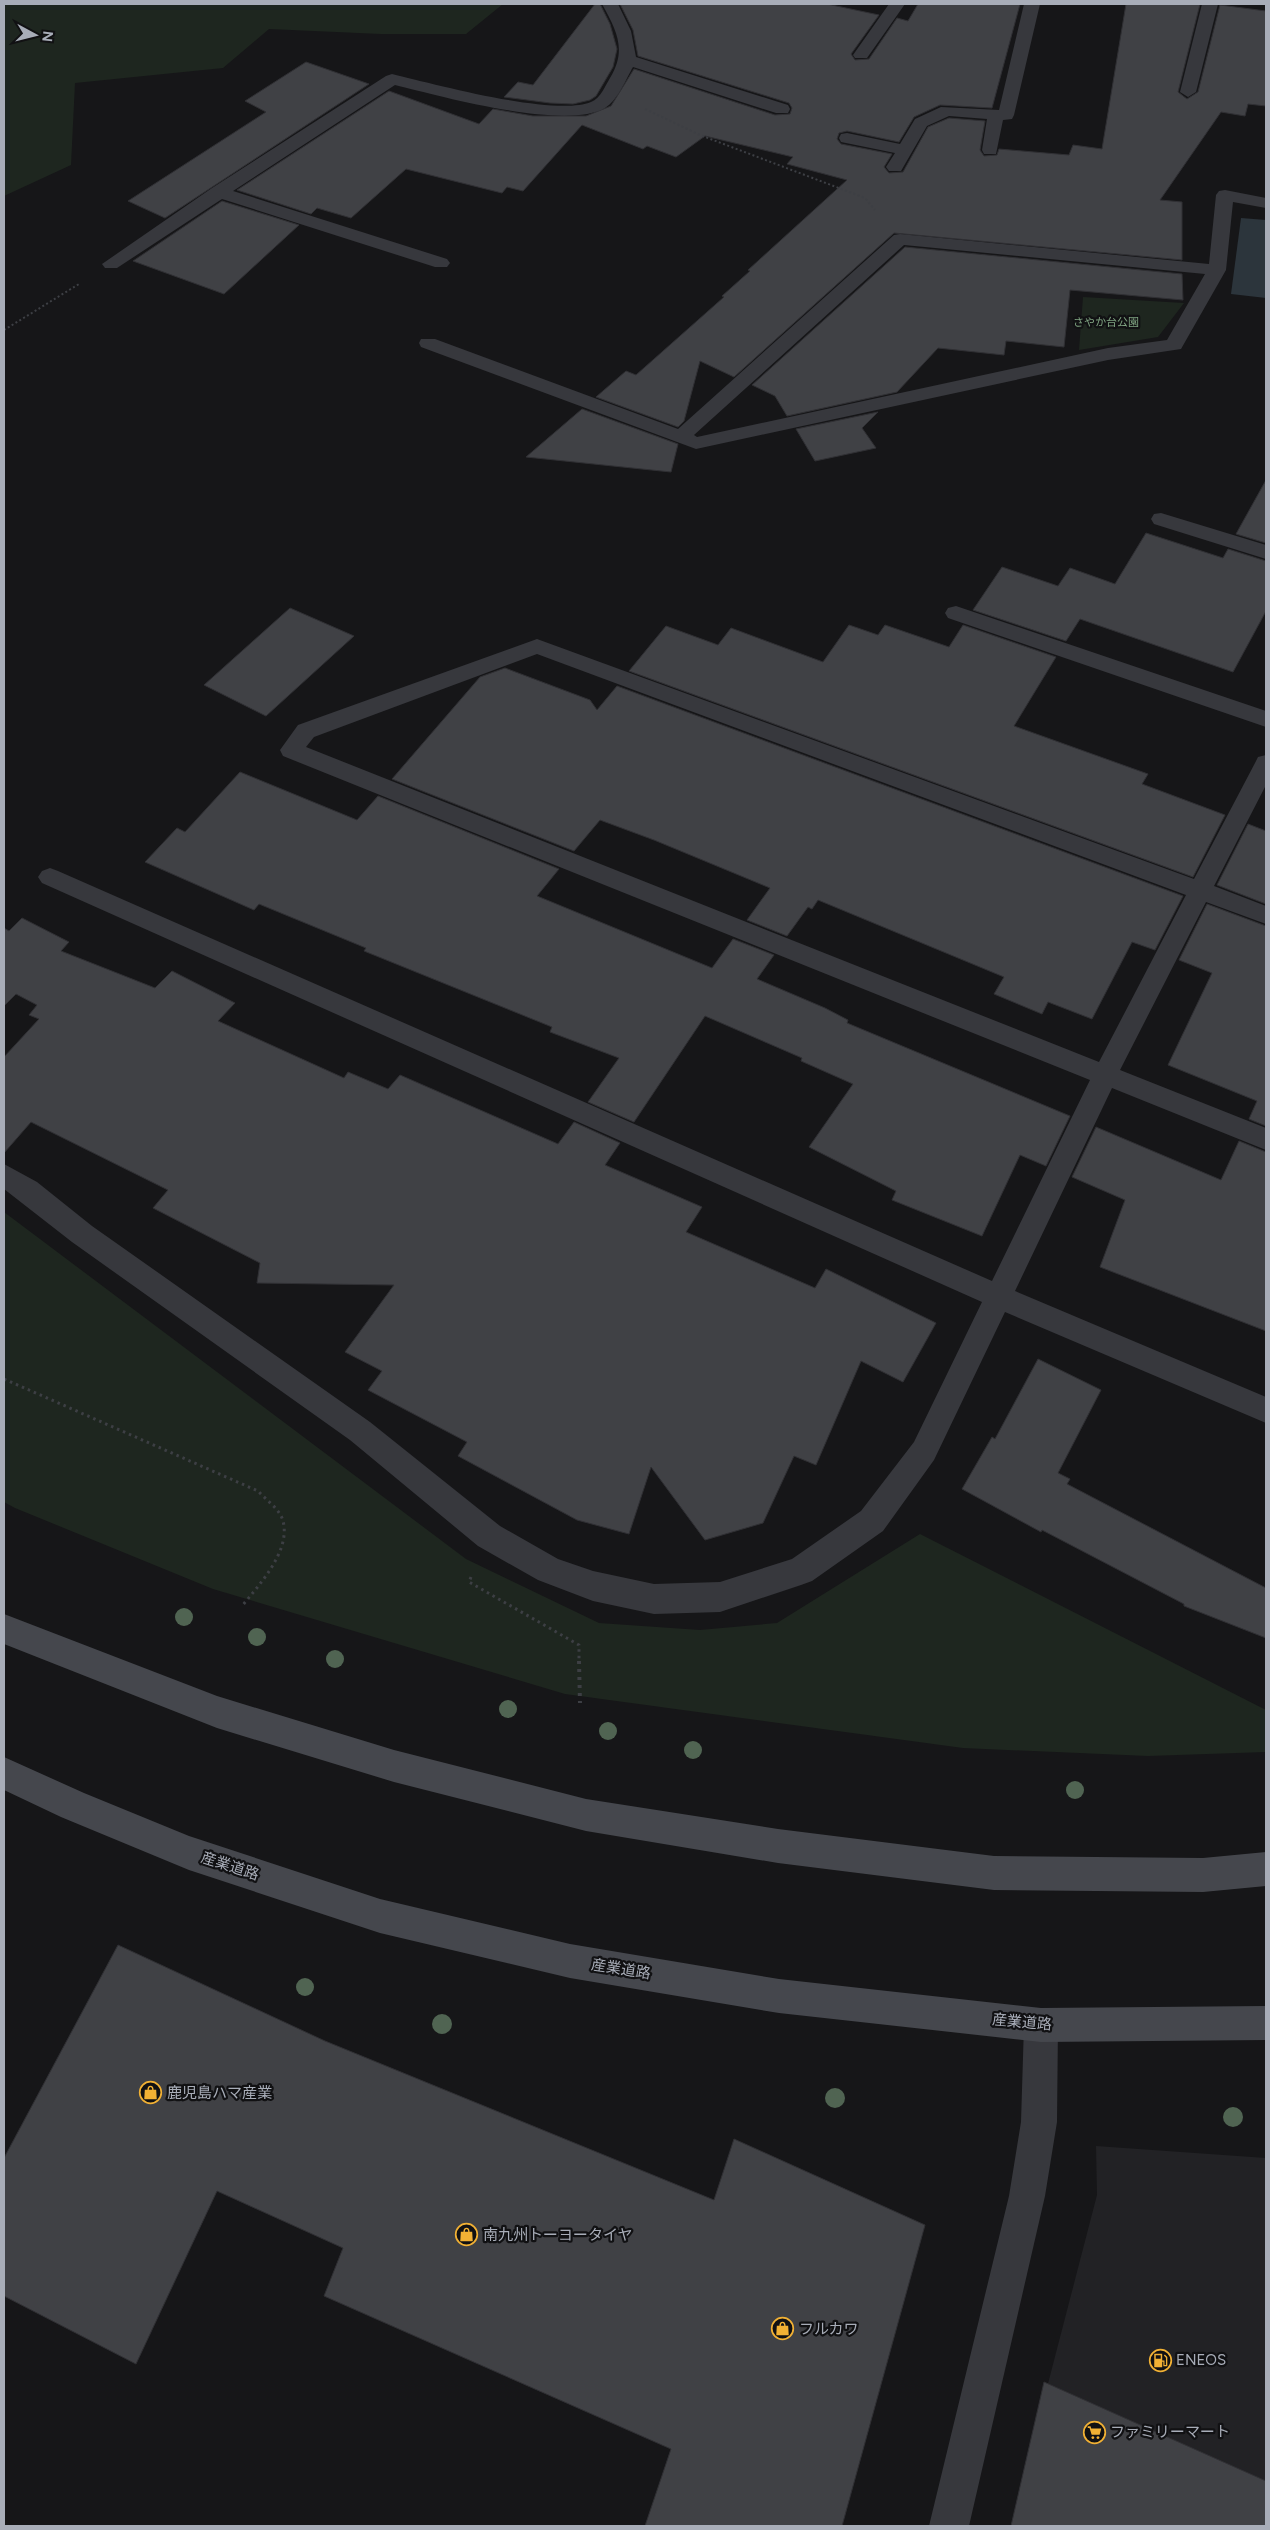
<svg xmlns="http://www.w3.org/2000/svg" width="1270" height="2530" font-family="Figtree,'Noto Sans JP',sans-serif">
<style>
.built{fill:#222225}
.green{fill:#1e261f}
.water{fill:#2c353c}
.building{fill:#404145;stroke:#303034}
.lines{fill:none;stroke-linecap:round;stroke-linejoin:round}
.path-far2{stroke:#3d3f44;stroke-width:2;stroke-dasharray:2 2.5;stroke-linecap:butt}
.path-far1{stroke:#3d3f44;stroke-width:3;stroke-dasharray:2.5 4;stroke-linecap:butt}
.path{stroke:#3d3f44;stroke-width:4;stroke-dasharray:3 5;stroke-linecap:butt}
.minor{fill:#37383d;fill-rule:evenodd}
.secondary{fill:#45474d;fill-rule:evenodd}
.tree{fill:#506452}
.labels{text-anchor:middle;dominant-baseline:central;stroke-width:4.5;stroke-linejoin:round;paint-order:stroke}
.far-park-label{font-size:11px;fill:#7fa381;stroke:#111113}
.near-street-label{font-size:15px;fill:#a8adb8;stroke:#111113}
.near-poi-label{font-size:15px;fill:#a8adb8;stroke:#111113;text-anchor:start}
</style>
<rect width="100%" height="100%" fill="#161618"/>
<path class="built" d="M1096,2146l170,12v368h-255l86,-331z"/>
<path class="green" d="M4,4h499l-37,30h-85l-112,-5 -46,39 -148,15 -4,82 -67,31z
M1083,297l101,6 -26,34 -79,13z
M4,1212l462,347 133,64 101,7 77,-7 143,-89 346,176v42l-118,4 -185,-8 -398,-54 -352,-105 -198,-81 -11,-6z"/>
<path class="water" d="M1241,218l25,2v78l-35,-4z"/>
<path class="building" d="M595,4h5l10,20 7,25 -4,18 -17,29 -6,4 -17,4 -23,-1 -46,-6 14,-15 15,3z
M620,4h207l52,11 -28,39 4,6 14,-1 28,-41 11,3 10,-17h102l-28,104 -52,-3 -26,12 -15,25 -52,-11 -8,2 -2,6 4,5 51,10 -8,13 5,6 14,-1 25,-45 21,-9 36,3 -5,29 4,6 13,-1 2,-6 70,6 4,-10 29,4 24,-145h74l-22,88 9,7 11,-7 22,-87 46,6v95l-18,-2 -3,12 -24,-4 -61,88 22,2v58l-288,-27 -160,144 -34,-16 -16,60 -6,6 -82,-30 30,-26 10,4 88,-78 -2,-1 28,-25 -2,-1 99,-90 -60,-16 6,-7 -88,-21 -29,21 -29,-11 -4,3 -61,-24 -59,66 -16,-4 -5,6 -96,-24 -55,49 -34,-10 -6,6 -74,-24 152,-99 90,33 14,-15 40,7h53l25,-10 23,-37 141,46 15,-1 2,-6 -3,-5 -151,-47 -5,-26z
M306,62l63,22 -204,134 -37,-17 138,-89 -21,-11z
M222,201l77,24 -75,69 -91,-33z
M905,247l277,27 1,26 -113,-10 -6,57 -58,-6 -2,14 -66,-7 -41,44 -110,24 -12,-20 -23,-11z
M582,409l96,35 -7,28 -145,-15z
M878,412l-16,16 14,20 -61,13 -19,-32z
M1266,480v63l-30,-9z
M1146,533l77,25 5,-9 38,12v50l-33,61 -153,-53 -14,22 -93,-31 29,-43 56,19 12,-18 45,16z
M290,608l64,28 -88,80 -62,-31z
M849,625l29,10 7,-10 64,22 14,-22 93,32 -42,69 134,48 -6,10 83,31 -32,62 -564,-206 37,-45 52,19 13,-17 92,34z
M505,668l85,32 7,10 20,-24 566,210 -28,54 -23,-8 -40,77 -44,-17 -6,12 -48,-20 10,-17 -186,-77 -6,9 -4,-2 -21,29 -40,-16 23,-32 -116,-48 -54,-20 -26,31 -182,-72 88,-102z
M240,772l117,48 21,-24 181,73 -22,27 175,72 21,-29 41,16 -17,24 68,29 23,12 -1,3 223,93 -24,50 -26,-11 -38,81 -90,-36 4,-9 -87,-44 44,-63 -52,-23 1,-3 -97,-42 -71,106 -46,-20 31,-44 -69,-26 2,-5 -188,-76 2,-3 -107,-44 -5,6 -109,-48 32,-34 8,4z
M1248,824l18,7v73l-49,-19z
M1207,904l59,22v200l-17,-7 8,-18 -89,-36 44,-92 -33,-13z
M22,918l47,24 -8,9 94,37 17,-17 63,32 -17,18 126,57 4,-6 40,17 12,-14 158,69 16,-22 46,21 -15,22 97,42 -16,25 129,56 11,-19 110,54 -33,59 -42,-21 -45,104 -22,-9 -31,67 -58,17 -54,-73 -22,67 -52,-14 -119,-64 9,-14 -99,-52 14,-19 -37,-19 49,-67 -137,-2 3,-20 -107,-55 15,-18 -137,-68 -27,31v-96l35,-38 -10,-4 8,-10 -21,-11 -12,12v-78l5,3z
M1096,1127l125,53 18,-39 27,11v179l-166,-64 25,-67 -53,-23z
M1038,1359l63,31 -43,83 12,6 -3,5 199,104v50l-82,-32v-2l-142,-74 -1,2 -79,-43 30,-52 3,2z
M118,1945l207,96 389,159 20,-61 191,86 -83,301h-197l26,-77 -347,-153 19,-48 -126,-57 -81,173 -132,-68v-138z
M1044,2382l222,99v45h-255z"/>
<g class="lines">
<path class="path-far2" d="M645,109l55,26 165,63 10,12
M4,330l75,-46"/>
<path class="path-far1" d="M4,1379l254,112c8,9 22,18 25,30 8,30 -24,64 -41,85
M471,1577l-2,5 110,63v17"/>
<path class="path" d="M579,1661l1,42"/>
<path class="minor" d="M602,4h16l13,27 5,26 152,48 2,4 -2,4h-12l-143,-46c-7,12 -15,33 -28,41 -40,23 -165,-12 -210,-23l-162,106 214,68 3,4 -3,4h-12l-213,-68 -105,69h-12l-3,-4 110,-76 174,-112 6,-2c42,10 162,43 199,28 10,-4 14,-16 19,-24 17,-28 7,-47 -8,-74z
M889,4h16l-38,54h-12l-2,-3z
M1024,4h16l-26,111 -2,4 -9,1 -7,34h-12l-2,-4 5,-31 -38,-3 -22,10 -26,45h-12l-3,-4 9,-14 -54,-11 -2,-4 2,-4 6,-1 53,11 15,-25 26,-12 58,3z
M1202,4h16l-22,88 -8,5 -8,-5z
M1225,190l41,8v10l-33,-6 -7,68 -45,79 -73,11 -412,89 -275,-102 -2,-4 2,-4h14l243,90 216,-194 6,-1 309,30 7,-69 3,-4zM904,245l301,29 -38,66 -59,8 -411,89 -3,-2z
M1161,513l105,32v14l-112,-35 -3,-5 3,-5z
M956,606l310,105v16l-318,-109 -3,-5 3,-5z
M537,639l657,240 61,-116 3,-6 8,-2v30l-52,101 52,20v18l-60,-22 -86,168 146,58v22l-154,-62 -97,203 251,106v26l-261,-111 -71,148 -51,71 -71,50 -11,4 -81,27 -66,2 -61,-13 -55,-21 -60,-34 -128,-106 -278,-198 -68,-53v-25l33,18 55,44 278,196 130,104 58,33 35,12 61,13 66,-2 72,-23 69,-48 53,-69 68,-140 -940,-419 -4,-6 4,-6 8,-3 8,3 934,410 98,-201 -807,-324 -3,-6 18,-25zM537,654l649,241 -87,167 -793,-315 8,-10z
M1041,2008l12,5 5,12 -1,97 -12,74 -76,330h-40l80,-330 12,-74 3,-97 5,-12z"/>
<path class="secondary" d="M4,1614l213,82 177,54 192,49 192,30 216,27 209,2 63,-6v34l-63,6 -209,-2 -216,-27 -192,-32 -192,-49 -177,-54 -213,-84z
M4,1757l80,36 105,43 191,63 190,45 209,35 262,29 225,-2v34l-225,2 -262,-29 -209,-35 -190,-45 -191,-63 -128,-53 -57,-27z"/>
</g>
<g class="tree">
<circle cx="184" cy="1617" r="9"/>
<circle cx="257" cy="1637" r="9"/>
<circle cx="335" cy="1659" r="9"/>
<circle cx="508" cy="1709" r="9"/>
<circle cx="608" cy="1731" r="9"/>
<circle cx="693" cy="1750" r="9"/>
<circle cx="1075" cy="1790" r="9"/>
<circle cx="305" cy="1987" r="9"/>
<circle cx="442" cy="2024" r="10"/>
<circle cx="835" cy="2098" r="10"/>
<circle cx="1233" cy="2117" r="10"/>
</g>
<defs>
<symbol id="shop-ring" viewBox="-11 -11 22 22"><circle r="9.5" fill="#111113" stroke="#f2b134" stroke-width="1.5"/><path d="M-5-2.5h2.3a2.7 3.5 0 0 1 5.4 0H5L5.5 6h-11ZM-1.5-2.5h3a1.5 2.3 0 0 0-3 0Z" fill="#f2b134"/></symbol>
<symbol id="fuel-ring" viewBox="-11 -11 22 22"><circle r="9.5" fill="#111113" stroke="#f2b134" stroke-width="1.5"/><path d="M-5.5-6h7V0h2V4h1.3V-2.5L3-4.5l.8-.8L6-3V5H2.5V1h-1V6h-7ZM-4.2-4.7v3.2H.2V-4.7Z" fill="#f2b134"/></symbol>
<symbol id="supermarket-ring" viewBox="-11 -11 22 22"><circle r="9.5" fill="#111113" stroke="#f2b134" stroke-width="1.5"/><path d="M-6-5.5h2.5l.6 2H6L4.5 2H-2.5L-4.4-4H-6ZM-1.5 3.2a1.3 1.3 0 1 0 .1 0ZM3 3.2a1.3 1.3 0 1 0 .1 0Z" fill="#f2b134"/></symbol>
</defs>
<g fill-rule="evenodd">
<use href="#shop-ring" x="138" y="2080" width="25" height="25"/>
<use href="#shop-ring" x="454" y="2222" width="25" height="25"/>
<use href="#shop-ring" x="770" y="2316" width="25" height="25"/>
<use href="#fuel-ring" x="1148" y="2348" width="25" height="25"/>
<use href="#supermarket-ring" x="1082" y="2420" width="25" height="25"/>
</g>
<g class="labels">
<g class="far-park-label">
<text x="1106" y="322">さやか台公園</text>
</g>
<g class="near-street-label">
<text transform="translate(230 1866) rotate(18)">産業道路</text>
<text transform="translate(621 1969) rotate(9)">産業道路</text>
<text transform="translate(1022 2022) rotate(5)">産業道路</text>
</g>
<g class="near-poi-label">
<text x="167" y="2093">鹿児島ハマ産業</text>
<text x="483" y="2235">南九州トーヨータイヤ</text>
<text x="799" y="2329">フルカワ</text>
<text x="1176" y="2360">ENEOS</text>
<text x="1110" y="2432">ファミリーマート</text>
</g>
</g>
<rect width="1270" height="2530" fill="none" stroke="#a8adb8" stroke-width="10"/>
<g transform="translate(35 35) rotate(97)" stroke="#111113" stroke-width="4" paint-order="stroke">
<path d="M0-4L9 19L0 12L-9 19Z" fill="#a8adb8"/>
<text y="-8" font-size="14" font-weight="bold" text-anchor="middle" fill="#a8adb8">N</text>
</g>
</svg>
